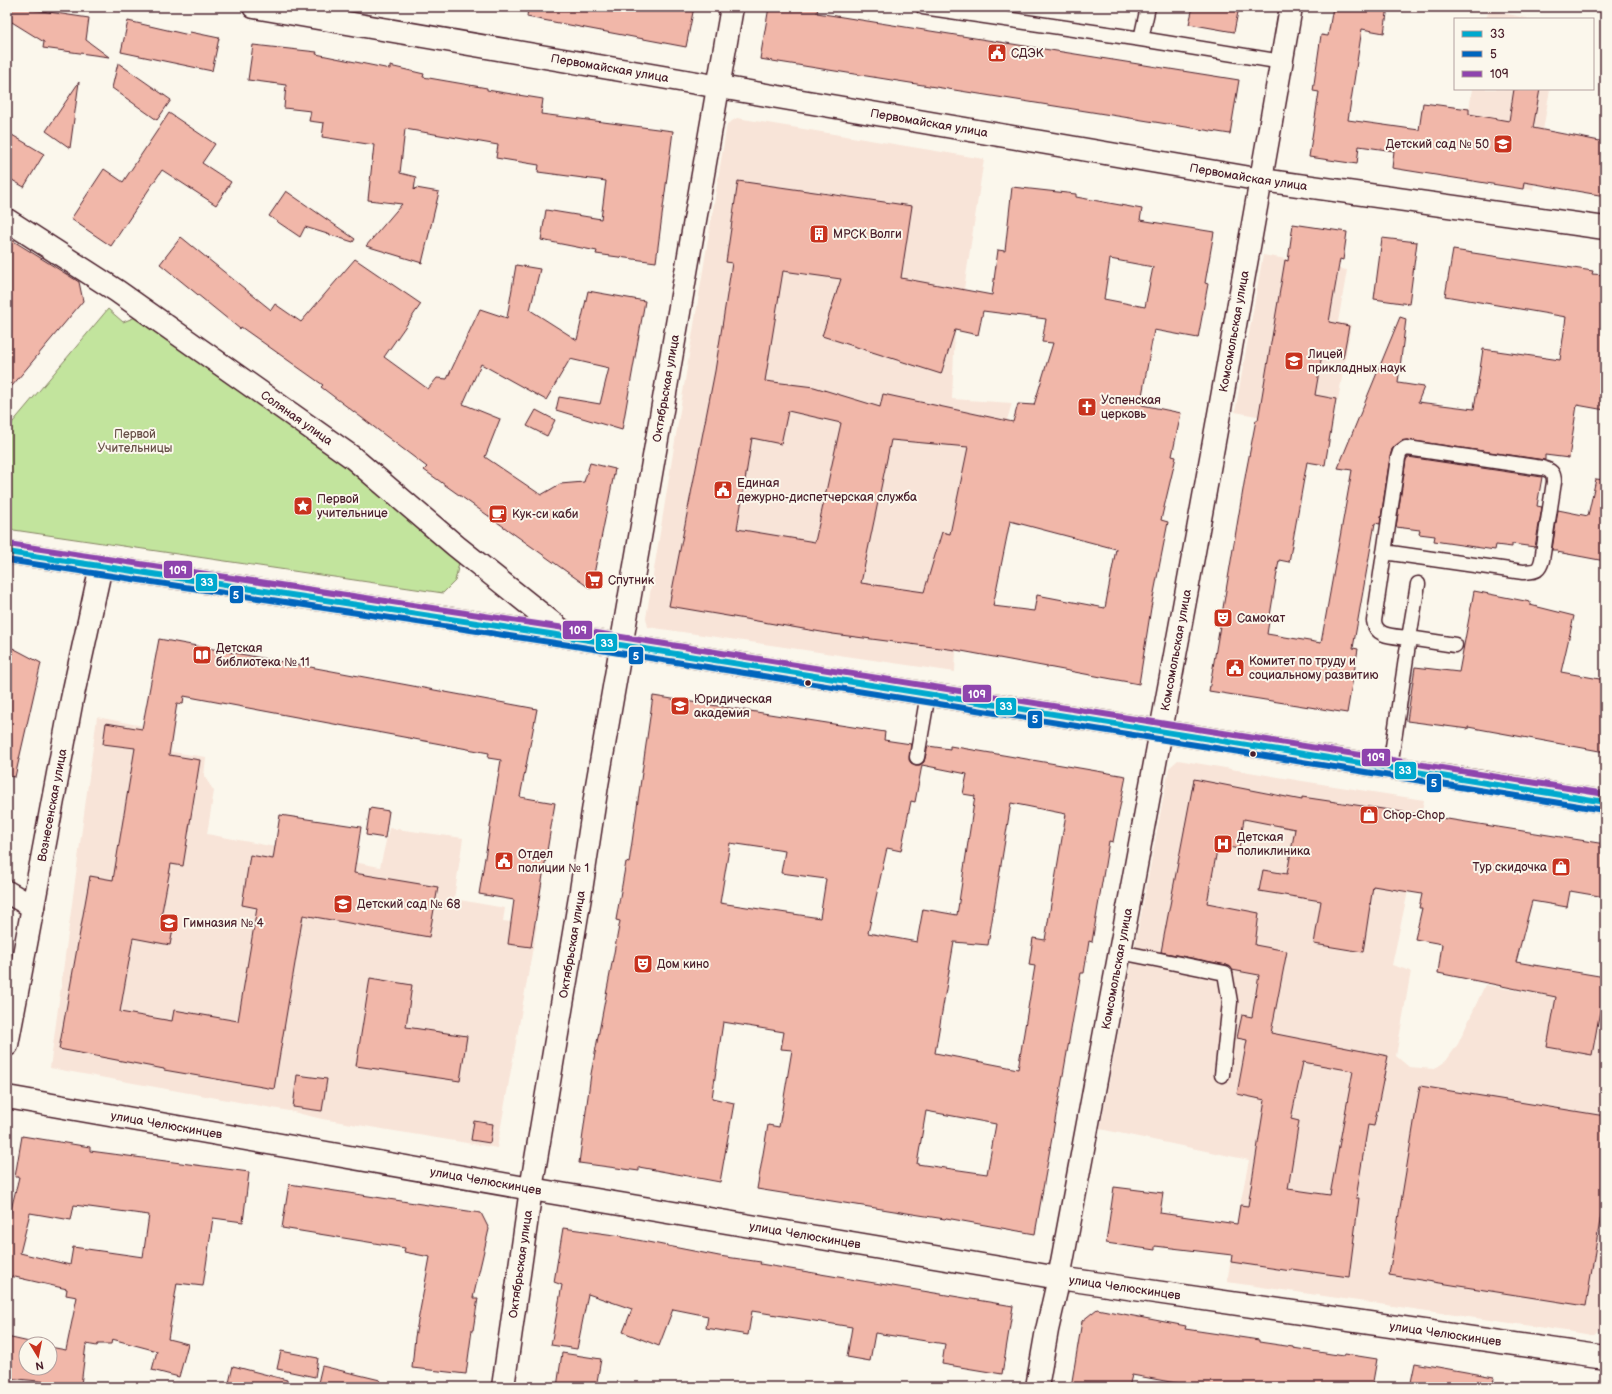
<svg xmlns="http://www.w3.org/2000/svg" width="1612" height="1394" font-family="'Balsamiq Sans',sans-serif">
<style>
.built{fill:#f8e4d8}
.green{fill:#c2e49d;stroke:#868264}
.building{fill:#f1b7a9;stroke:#4a1f2b;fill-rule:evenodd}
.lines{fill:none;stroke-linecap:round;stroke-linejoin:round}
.lane-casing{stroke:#4a1f2b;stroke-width:17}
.street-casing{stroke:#4a1f2b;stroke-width:25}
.secondary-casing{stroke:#4a1f2b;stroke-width:25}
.lane{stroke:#fbf7ec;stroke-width:14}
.street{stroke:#fbf7ec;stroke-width:22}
.secondary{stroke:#fbf7ec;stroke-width:22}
.bus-1-casing{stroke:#fbf7ec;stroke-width:9}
.bus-2-casing{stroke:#fbf7ec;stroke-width:9}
.bus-3-casing{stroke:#fbf7ec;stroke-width:9}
.bus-1{stroke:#00a9ce;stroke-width:6}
.bus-2{stroke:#0065bd;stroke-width:6}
.bus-3{stroke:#8e44ad;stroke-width:6}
.bus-dot{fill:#4a1f2b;stroke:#fbf7ec;stroke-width:1.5}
.labels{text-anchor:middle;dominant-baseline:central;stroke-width:4;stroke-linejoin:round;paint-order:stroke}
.poi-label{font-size:12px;fill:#4a1f2b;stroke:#fbf7ec;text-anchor:start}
.street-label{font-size:12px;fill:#4a1f2b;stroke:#fbf7ec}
.park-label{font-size:12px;fill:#685048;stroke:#fbf7ec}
.line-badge{stroke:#fbf7ec;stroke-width:1.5}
.badge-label{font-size:11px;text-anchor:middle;font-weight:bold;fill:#fff}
</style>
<rect width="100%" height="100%" fill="#fbf7ec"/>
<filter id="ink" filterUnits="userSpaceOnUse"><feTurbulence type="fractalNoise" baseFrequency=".025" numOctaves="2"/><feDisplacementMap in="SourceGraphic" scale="8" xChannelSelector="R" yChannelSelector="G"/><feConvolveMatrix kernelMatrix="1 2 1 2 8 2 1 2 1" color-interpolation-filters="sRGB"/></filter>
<g filter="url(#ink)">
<path class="built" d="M1489,10l42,9h-45z
M1472,89h78l-17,101 -73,-12z
M737,118l247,41 -20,130 -9,41 -3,69 60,4 -23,78 -33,169 -1,22 -307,-45 -2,-9 81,-494z
M1263,255l84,15 -9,52 13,3 -13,75 -5,-2 -71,19 -27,-5z
M97,717l76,15 -2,20 35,5 -2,19 10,15 -7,43 173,33 9,-39 74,10 -9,61 51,9 -2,13 34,4 -40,223 -175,-29 -33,-8 -239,-43z
M1178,760l124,21 122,19 -16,91 -16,74 19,6 -15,85 13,11 25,2 12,-8 12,-17 27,-59 120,21v314l-1,6 -11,9 -366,-53 13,-77 9,-45 -149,-31 69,-361z"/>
<path class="green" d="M108,309l15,13 18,-7 205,152 113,96 -4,18 -12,12 -436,-64v-100z"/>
<path class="building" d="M7,7h30l-2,3 54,8 -3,22 23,17 -66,-9 1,-6 -37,-23z
M528,7h166l-8,40 -159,-30z
M769,7h49l-1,6 422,67 -9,54 -470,-75z
M1193,7h46l-5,25 -45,-8z
M1333,7h55l-4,26 -22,-4 -14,91 71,10 4,-27 46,6v5l40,7 5,-32h26l-7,39 72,14v54l-81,-14 -1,7 -131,-21 2,-17 -35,-5 -2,18 -48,-7 10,-65 -6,-1 8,-56 7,1z
M128,21l61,14 1,-3 29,6 -7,33 -91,-19z
M253,45l64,7 -1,2 74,15v-3l34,8 -1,3 64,11v2l56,9 -2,15 132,17 -17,131 -60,-8 1,-3 -56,-11 5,-30 55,9 5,-38 -68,-9 1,-7 -43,-7 2,-13 -87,-15 -6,-1 -5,44 16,4 -2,13 2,-2 23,4 -17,71 -56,-17 36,-42 -34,-4 6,-55 -52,-8 2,-14 -15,-2 2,-10 -27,-3 2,-23 -38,-5z
M118,63l53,37 -14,20 -45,-32z
M79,82l-9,66 -24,-17z
M169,113l46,31 -13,19 29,19 -15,23 -54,-35 -51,76 -40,-27 33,-50 19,13z
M7,132l37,22 -20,33 -17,-10z
M738,181l174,25 -11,72 91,17 6,-45 7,1 7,-64 64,7v3l66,12 -2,11 74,12 -9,51 3,1 -10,54 -44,-8 -13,71h1v4l39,8 -9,43 4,1 -15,63 7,2 -17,86 -12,76 -183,-34 -123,-16 -164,-28 46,-235 17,-108 -6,-1zM1110,259l43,8 -8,40 -41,-8zM783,271l58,8 -19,57 119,38 14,-44 23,5 5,-24 63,8 -4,23 11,1 -19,62 -16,-1 -5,18 -130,-28 -3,13 -66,-20 -49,-6zM788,411l53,12 -26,119 -78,-13 15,-91 29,6zM891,440l77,7 -18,87 -8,-2 -18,60 -63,-9zM1010,521l106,28 -11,59 -68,-13 -3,16 -41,-5z
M286,191l69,48 -2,3 -48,-15 -5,10 -31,-21z
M1293,224l54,8 -4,28 -3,-1 -11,63 20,4 -6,32 -21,-4 -7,41 21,4 -11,66 -18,-3 -18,100 -10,-2 -12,74 54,9 31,-173 -14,-2 62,-151 6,2 -8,64 26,4 -6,15 56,7 9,-60 77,11 6,-43 -121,-21 8,-46 140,21 -1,3 13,1v135l-28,-5 -8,53 -24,-3v5l-138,-20 -6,1 -9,8 -2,8 -10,67 -5,-1 -22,125 5,1 -11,64 -138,-22 37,-219 10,-52h2l27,-160 3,1z
M7,237l72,45 4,19 -76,91z
M181,237l90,73 4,-6 26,18 54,-63 66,45 -37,53 44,32 9,-11 10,1 33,-70 27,9 9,-53 24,4 -10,41 47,30 11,-49 57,10 -23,129 -66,-20 3,-13 41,7 9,-36 -39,-9 -24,41 -65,-36 -18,40 37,15 -15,38 56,38 19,-11 24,-2 6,-19 25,6 -24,120 -167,-119 3,-3 -106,-80 2,-2 -82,-58 -1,2 -80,-65z
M1382,238l35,4 -8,62 -35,-5z
M536,410l19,10 -8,16 -20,-10z
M1408,457l134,20 -5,29 5,1 -7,40 -23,-3v3l-16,-2 -1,5 -61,-9 1,-5 -16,-2 1,-4 -24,-3 10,-67z
M1596,479l9,1v81l-48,-9v-2h-5l6,-40 30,6z
M1474,591l56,11v3l44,11 -13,56 44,8v72l-137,-25v2l-61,-8 8,-54 44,5z
M159,639l378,70 -17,88 35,6 -24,144 -23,-3 6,-44 -35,-6 22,-134 -13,-2 1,-5 -305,-57 -1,8 -6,-1 -8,52 31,5 -17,106 -12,-2 -10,53 14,2 -5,26 -37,-7 -13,74 52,9 2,-11 64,11 19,-113 -15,-3 8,-50 23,4 7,-44 81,12 -7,46 84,14 -9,50 -126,-22 -29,174 -110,-19v-1l-105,-20 31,-173 23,4 22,-132 -32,-4 3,-21 36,6z
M7,645l34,18 -26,114 -8,-1z
M653,696l232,36 -1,8 27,4 -2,16 2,3 4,2h5l4,-3 4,-16 22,3v-3l176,30 -13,66 -4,-1 -17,101 -3,-1 -5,32h-3l-46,261 -89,-16 -1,1 -32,-5 -156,-25 11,-64 11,2 13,-77 -11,-1 3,-17 -61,-10 -11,76 22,5 -14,79 -81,-15v4l-60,-8 12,-89 29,-153 -4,-1 10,-58 3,1zM922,765l45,9 -4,20 12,2 -18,119 -34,-6 -6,33 -49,-9 19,-85 14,3 10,-50 4,1zM1011,803l55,11 -21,126 -12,-2 -4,27 6,1 -17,103 -83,-16 19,-111 34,3zM730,843l55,8 -4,22 45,6 -6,39 -100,-15zM926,1111l70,13 -9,50 -70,-10z
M1194,779l108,21v-3l101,15 202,32v53l-35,-6 -3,16 -35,-6 -16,61 89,15v29l-4,-1 -9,50 -45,-8 9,-50 -118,-24 4,-29 -27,-5 7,-31h-3l3,-14 -49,-8 -10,66 -49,-8 7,-43 -62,-10 4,-21 24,4 8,-45 -51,-10 -5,30 -21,-4 -11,58 52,10 -4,32 32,6 -16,82 117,23 -14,70 -6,-1 -12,73h3l-10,79 -58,-8v2l-60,-9 1,-7 -77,-9v4l-49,-7 8,-56 49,6 -3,20 77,11 3,-19 8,1 17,-106 -28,-6 10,-54 -10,-2 5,-23 10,2 7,-42 -27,-5 -5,-5 -66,-13zM1303,1062l50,9 -23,124 -42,-6 11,-68 -8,-2z
M370,808l19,3 -4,27 -19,-3z
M370,978l42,7 -6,42 61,9 -7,45 -104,-15z
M297,1075l30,4 -5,32 -29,-4z
M1420,1086l185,30v74l-19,116 -197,-31z
M474,1121l19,3 -3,19 -19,-3z
M22,1136l68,11v4l159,21 -6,50 -30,-4 -10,68 -26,-3 -9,56 20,5 -9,33 -27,-7 5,-19 -45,-12 -1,5h-13l-1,2 -11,-2 -5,41 -74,-7v-41l31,7h-12v24h24v-21l16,3 11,-53 -11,-2 1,-6 -52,-12h-8v-51l12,-49h-4zM74,1205l75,10 -6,42 -70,-10 -3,18 -50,-12 10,-40 41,7z
M289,1184l192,29 8,16 -16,69h5l-5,32h-1l-6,44 -54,-6 3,-31 15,-80 -26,-5 1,-4 -123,-20z
M563,1228l59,8v1l97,19 42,6 -1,2 253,42 -11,68 -60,-10 3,-20 -70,-11 -5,28 -23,-4 5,-30 -100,-16 -4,24 -42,-7 2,-12 -35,-7 -14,37 -36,-14 9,-23 -44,-15 -11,55 -26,-4 11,-60 -8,-3z
M1097,1309l89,17 -1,3 74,11v2l34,5v1l51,8 1,-2 32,5 -5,28h-174l-66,-12 -3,12h-58l11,-66z
M281,1351l37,7 -3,19 -38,-8z
M562,1353l39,6 -5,28h-39z
M1415,1363l79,14 -1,10h-83z
M233,1366l54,14 -1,7h-58z
M322,1366l58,14 -1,7h-62z"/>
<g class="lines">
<defs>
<path id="lane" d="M923,7l218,32 141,23
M1141,39l7,-32
M1384,552l139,20c12,-1 16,0 19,-12l12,-78c0,-9 -3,-12 -12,-14l-128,-19 -8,-1 -6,4 -2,6 -24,163c2,17 21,15 35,17l-19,129
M1418,584l-9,54 46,7
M917,757l11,-63
M1120,952l105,21 5,29 -8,73"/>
<g id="street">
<path id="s1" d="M254,7l1008,173 343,48"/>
<path id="s2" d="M7,220l110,71 235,166 104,89 114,91"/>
<path d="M7,892l26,15"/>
<path id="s3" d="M7,1045l65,-346 29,-133"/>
<path id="s4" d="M7,1097l524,92 528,89 546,79"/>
<path id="s5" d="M503,1387l28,-198 49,-292 17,-112 135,-778"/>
<path id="s6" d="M1037,1387l10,-57 12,-52c79,-423 159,-847 232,-1271"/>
</g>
<path id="secondary" d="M7,552l563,85 1035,165"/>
</defs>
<use href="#lane" class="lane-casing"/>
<use href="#street" class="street-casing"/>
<use href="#secondary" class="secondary-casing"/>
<use href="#lane" class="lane"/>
<use href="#street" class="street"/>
<use href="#secondary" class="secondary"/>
<defs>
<path id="bus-1" d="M7,552l563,85 1035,165"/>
<path id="bus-2" d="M7,560l562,85 1035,165"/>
<path id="bus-3" d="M8,544l563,85 1034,165"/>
</defs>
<use href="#bus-1" class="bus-1-casing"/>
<use href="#bus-2" class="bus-2-casing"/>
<use href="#bus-3" class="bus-3-casing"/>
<use href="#bus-1" class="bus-1"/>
<use href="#bus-2" class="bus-2"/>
<use href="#bus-3" class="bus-3"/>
</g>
</g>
<defs>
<symbol id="civic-square" viewBox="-11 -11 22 22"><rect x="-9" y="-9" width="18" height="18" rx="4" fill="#c8321e" stroke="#fbf7ec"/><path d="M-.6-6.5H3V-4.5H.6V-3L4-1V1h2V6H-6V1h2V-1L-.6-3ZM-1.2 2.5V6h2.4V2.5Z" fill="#fff"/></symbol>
<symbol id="school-square" viewBox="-11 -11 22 22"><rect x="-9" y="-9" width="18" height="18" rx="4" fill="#c8321e" stroke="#fbf7ec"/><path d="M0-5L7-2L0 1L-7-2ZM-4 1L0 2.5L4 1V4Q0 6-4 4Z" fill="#fff"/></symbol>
<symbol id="building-square" viewBox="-11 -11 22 22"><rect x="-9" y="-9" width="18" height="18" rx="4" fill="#c8321e" stroke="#fbf7ec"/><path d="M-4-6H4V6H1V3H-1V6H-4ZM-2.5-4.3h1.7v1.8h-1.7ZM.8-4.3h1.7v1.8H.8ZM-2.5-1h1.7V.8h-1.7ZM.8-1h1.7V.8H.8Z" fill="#fff"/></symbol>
<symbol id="church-square" viewBox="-11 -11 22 22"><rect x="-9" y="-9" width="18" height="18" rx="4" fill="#c8321e" stroke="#fbf7ec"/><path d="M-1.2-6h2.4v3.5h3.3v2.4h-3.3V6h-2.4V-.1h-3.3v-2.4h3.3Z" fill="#fff"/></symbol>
<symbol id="sight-square" viewBox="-11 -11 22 22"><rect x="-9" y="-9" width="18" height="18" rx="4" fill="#c8321e" stroke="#fbf7ec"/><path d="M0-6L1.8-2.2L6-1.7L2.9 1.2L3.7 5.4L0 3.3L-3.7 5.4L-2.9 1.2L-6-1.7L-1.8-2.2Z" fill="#fff"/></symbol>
<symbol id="cafe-square" viewBox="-11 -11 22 22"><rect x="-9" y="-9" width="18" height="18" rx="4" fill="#c8321e" stroke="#fbf7ec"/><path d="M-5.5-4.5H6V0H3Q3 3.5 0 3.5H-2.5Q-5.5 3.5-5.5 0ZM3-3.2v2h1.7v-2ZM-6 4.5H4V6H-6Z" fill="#fff"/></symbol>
<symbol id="supermarket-square" viewBox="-11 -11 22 22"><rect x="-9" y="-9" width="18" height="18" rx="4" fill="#c8321e" stroke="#fbf7ec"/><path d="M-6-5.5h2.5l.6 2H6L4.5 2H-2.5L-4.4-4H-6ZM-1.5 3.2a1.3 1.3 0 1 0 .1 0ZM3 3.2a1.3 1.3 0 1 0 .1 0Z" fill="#fff"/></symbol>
<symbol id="theatre-square" viewBox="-11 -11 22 22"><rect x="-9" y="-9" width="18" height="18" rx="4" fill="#c8321e" stroke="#fbf7ec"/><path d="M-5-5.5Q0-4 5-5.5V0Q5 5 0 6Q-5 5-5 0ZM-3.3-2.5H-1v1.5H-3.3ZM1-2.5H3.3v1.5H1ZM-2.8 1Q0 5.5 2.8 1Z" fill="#fff"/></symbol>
<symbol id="library-square" viewBox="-11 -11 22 22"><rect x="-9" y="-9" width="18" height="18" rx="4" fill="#c8321e" stroke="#fbf7ec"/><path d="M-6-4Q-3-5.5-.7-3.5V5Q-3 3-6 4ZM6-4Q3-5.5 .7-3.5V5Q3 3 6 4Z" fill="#fff"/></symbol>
<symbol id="university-square" viewBox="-11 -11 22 22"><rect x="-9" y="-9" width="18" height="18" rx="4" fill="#c8321e" stroke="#fbf7ec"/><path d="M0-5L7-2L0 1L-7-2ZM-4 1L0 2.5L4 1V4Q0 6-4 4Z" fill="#fff"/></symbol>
<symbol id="shop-square" viewBox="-11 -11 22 22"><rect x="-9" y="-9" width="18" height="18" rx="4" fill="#c8321e" stroke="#fbf7ec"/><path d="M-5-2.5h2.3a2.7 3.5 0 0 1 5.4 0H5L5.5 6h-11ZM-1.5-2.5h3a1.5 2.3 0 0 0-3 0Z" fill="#fff"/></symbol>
<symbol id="hospital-square" viewBox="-11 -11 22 22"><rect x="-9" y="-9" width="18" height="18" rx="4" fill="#c8321e" stroke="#fbf7ec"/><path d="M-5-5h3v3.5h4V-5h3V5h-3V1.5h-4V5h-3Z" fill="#fff"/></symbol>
</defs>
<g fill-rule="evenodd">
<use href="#civic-square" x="986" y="42" width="22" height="22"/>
<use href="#school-square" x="1492" y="133" width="22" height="22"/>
<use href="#building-square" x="808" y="223" width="22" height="22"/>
<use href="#school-square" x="1283" y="350" width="22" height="22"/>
<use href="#church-square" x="1076" y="396" width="22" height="22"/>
<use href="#civic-square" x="712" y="479" width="22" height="22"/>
<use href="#sight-square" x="292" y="495" width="22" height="22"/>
<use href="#cafe-square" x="487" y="503" width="22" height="22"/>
<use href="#supermarket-square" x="583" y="569" width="22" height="22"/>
<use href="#theatre-square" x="1212" y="607" width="22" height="22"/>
<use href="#library-square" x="191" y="644" width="22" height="22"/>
<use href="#civic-square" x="1224" y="657" width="22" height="22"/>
<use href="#university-square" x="669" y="695" width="22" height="22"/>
<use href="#shop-square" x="1358" y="804" width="22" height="22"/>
<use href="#hospital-square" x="1212" y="833" width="22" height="22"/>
<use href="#civic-square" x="493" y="850" width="22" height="22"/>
<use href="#shop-square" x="1550" y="856" width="22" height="22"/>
<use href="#school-square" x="332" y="893" width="22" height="22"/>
<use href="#school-square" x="158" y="912" width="22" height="22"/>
<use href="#theatre-square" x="632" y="953" width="22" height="22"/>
</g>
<g class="bus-dot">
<circle cx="808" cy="683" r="3.5"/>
<circle cx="1253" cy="754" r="3.5"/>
</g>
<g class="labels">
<g class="poi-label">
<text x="1011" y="53">СДЭК</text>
<text x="1489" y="144" text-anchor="end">Детский сад № 50</text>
<text x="833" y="234">МРСК Волги</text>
<text x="1308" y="354">Лицей<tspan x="1308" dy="14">прикладных наук</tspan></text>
<text x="1101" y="400">Успенская<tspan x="1101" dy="14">церковь</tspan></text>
<text x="737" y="483">Единая<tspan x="737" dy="14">дежурно-диспетчерская служба</tspan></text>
<text x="317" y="499">Первой<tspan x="317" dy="14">учительнице</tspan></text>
<text x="512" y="514">Кук-си каби</text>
<text x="608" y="580">Спутник</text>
<text x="1237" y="618">Самокат</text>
<text x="216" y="648">Детская<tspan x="216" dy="14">библиотека № 11</tspan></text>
<text x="1249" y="661">Комитет по труду и<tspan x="1249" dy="14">социальному развитию</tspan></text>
<text x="694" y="699">Юридическая<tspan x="694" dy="14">академия</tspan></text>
<text x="1383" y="815">Chop-Chop</text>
<text x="1237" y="837">Детская<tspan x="1237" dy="14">поликлиника</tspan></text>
<text x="518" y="854">Отдел<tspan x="518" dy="14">полиции № 1</tspan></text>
<text x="1547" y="867" text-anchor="end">Тур скидочка</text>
<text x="357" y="904">Детский сад № 68</text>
<text x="183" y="923">Гимназия № 4</text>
<text x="657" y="964">Дом кино</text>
</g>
<g class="street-label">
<text stroke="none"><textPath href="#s1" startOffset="361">Первомайская улица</textPath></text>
<text stroke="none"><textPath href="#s1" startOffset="685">Первомайская улица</textPath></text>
<text stroke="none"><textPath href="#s1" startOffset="1009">Первомайская улица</textPath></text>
<text stroke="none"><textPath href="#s6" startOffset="1074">Комсомольская улица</textPath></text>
<text stroke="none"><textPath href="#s5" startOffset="1012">Октябрьская улица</textPath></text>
<text stroke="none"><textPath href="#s2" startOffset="351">Соляная улица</textPath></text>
<text stroke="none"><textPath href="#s6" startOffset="750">Комсомольская улица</textPath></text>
<text stroke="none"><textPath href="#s3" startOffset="244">Вознесенская улица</textPath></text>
<text stroke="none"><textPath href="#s5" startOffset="448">Октябрьская улица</textPath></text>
<text stroke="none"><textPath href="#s6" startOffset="426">Комсомольская улица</textPath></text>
<text stroke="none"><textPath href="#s4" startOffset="162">улица Челюскинцев</textPath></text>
<text stroke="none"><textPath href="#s4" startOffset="486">улица Челюскинцев</textPath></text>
<text stroke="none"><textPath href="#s4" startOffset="810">улица Челюскинцев</textPath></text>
<text stroke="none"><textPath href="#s5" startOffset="124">Октябрьская улица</textPath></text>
<text stroke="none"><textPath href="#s4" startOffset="1134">улица Челюскинцев</textPath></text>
<text stroke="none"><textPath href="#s4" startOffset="1458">улица Челюскинцев</textPath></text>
</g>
<g class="park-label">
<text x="135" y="434">Первой<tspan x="135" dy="14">Учительницы</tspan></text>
</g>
</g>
<g class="line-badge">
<rect x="163" y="560" width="30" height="19" rx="4" fill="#8e44ad"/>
<rect x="195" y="573" width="23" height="19" rx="4" fill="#00a9ce"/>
<rect x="229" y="585" width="15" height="19" rx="4" fill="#0065bd"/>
<rect x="562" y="620" width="31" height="20" rx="4" fill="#8e44ad"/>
<rect x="595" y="633" width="23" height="19" rx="4" fill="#00a9ce"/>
<rect x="628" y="646" width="16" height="19" rx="4" fill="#0065bd"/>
<rect x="962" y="684" width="30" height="19" rx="4" fill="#8e44ad"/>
<rect x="995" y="697" width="22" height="19" rx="4" fill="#00a9ce"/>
<rect x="1027" y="710" width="16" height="19" rx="4" fill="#0065bd"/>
<rect x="1361" y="748" width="30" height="19" rx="4" fill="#8e44ad"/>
<rect x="1394" y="761" width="23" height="19" rx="4" fill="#00a9ce"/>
<rect x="1426" y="773" width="16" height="20" rx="4" fill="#0065bd"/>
</g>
<g class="badge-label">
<text x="178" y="574">109</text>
<text x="207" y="586">33</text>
<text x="236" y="599">5</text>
<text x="578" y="634">109</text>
<text x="607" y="647">33</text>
<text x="636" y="660">5</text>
<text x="977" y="698">109</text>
<text x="1006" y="710">33</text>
<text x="1035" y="723">5</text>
<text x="1376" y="761">109</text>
<text x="1405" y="774">33</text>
<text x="1434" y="787">5</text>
</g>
<rect width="1612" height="1394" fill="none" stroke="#fbf7ec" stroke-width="24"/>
<rect x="12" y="12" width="1588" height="1370" fill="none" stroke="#4a1f2b" stroke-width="1.5" filter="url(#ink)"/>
<rect x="1454" y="18" width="140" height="72" fill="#fbf7ec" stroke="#b4a19f"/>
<rect x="1462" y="31" width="20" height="6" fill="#00a9ce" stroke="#b4a19f"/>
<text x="1490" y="38" font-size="12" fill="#4a1f2b">33</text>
<rect x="1462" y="51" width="20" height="6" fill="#0065bd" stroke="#b4a19f"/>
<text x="1490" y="58" font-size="12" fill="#4a1f2b">5</text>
<rect x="1462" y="71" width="20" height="6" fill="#8e44ad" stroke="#b4a19f"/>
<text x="1490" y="78" font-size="12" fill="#4a1f2b">109</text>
<g transform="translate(38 1356) rotate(170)"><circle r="19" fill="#fbf7ec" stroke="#b4a19f"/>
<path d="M0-3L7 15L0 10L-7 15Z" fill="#c8321e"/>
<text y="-6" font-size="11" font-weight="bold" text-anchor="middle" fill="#4a1f2b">N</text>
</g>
</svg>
